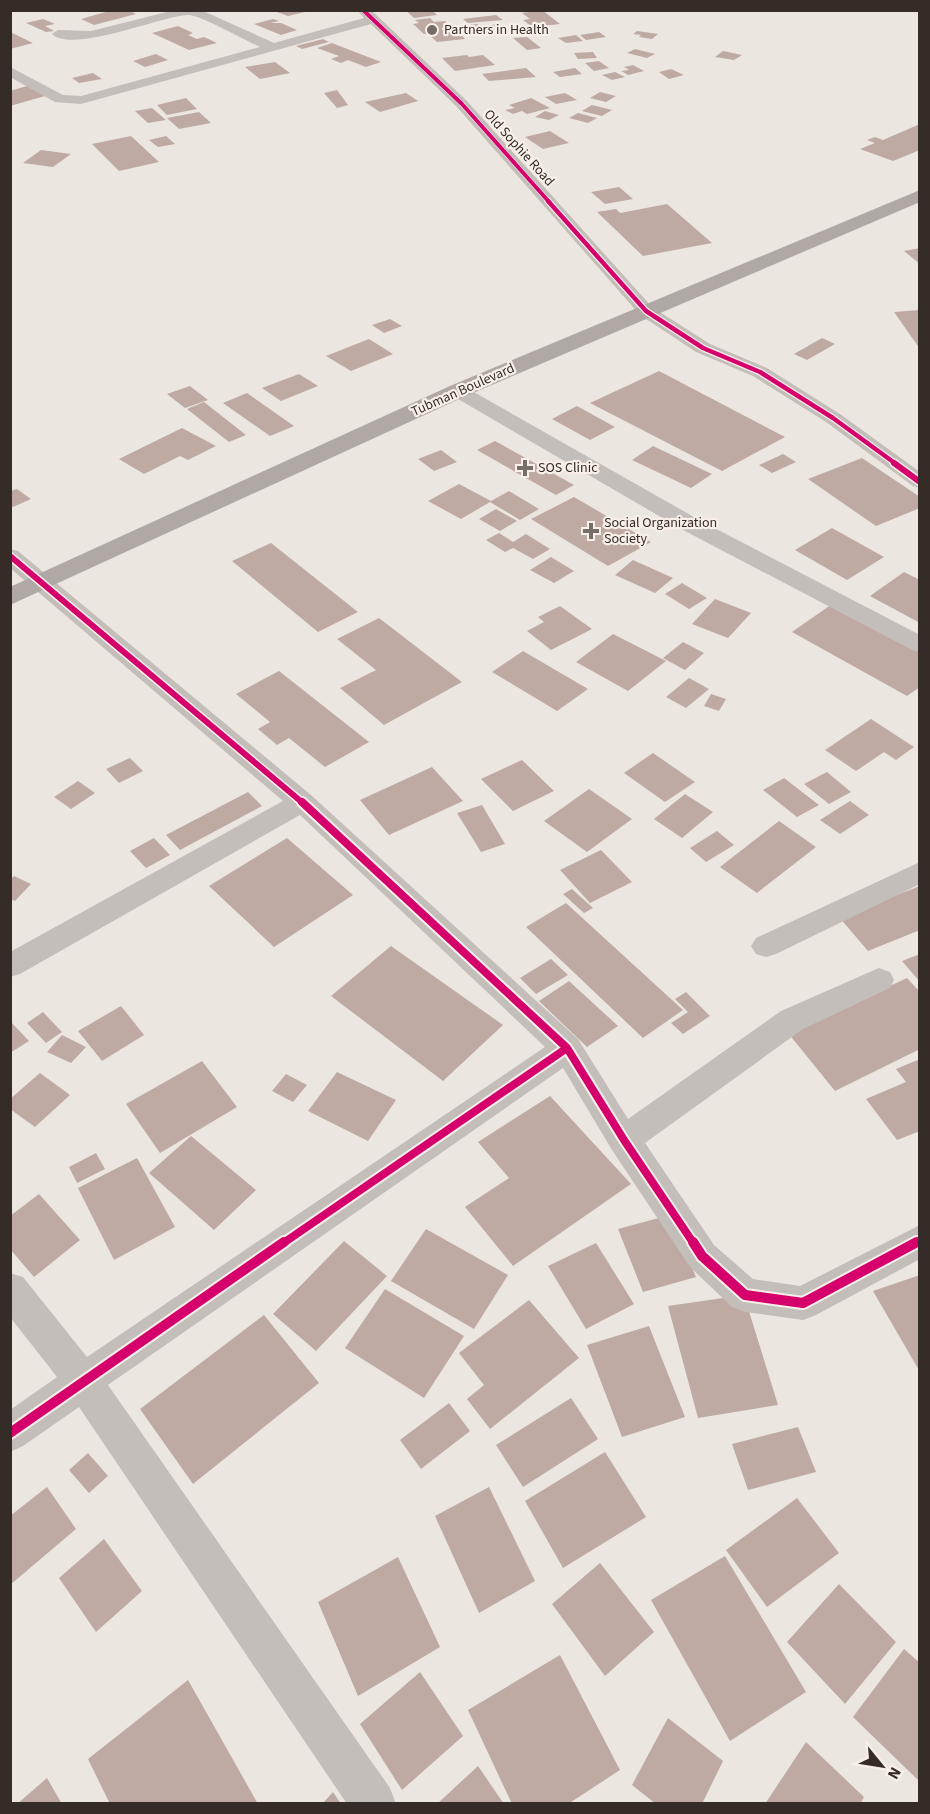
<svg xmlns="http://www.w3.org/2000/svg" width="930" height="1814" font-family="'Source Sans 3',sans-serif">
<style>
.building{fill:#beaaa3}
.lines{fill:none;stroke-linecap:round;stroke-linejoin:round}
.minor{fill:#c4beba;fill-rule:evenodd}
.trunk{fill:#afa8a4;fill-rule:evenodd}
.cycleway-far4-casing{stroke:#f8f0e8;stroke-width:5}
.cycleway-far3-casing{stroke:#f8f0e8;stroke-width:7}
.cycleway-far2-casing{stroke:#f8f0e8;stroke-width:9}
.cycleway-far1-casing{stroke:#f8f0e8;stroke-width:12}
.cycleway-casing{stroke:#f8f0e8;stroke-width:14}
.cycleway-far4{stroke:#d6006c;stroke-width:4}
.cycleway-far3{stroke:#d6006c;stroke-width:4.5}
.cycleway-far2{stroke:#d6006c;stroke-width:6}
.cycleway-far1{stroke:#d6006c;stroke-width:8}
.cycleway{stroke:#d6006c;stroke-width:10}
.poi-dot{fill:#756d68;stroke:#f8f0e8;stroke-width:2}
.labels{text-anchor:middle;dominant-baseline:central;stroke-width:4.5;stroke-linejoin:round;paint-order:stroke}
.far-poi-label{font-size:14px;fill:#352c28;stroke:#f8f0e8;text-anchor:start}
.far-street-label{font-size:14px;fill:#352c28;stroke:#f8f0e8}
</style>
<rect width="100%" height="100%" fill="#ece6e0"/>
<path class="building" d="M113,10h15l8,4 -42,11 -13,-6z
M313,10l-25,6 -14,-5v-1z
M405,10h27l5,5 -23,3z
M542,10l18,14 -28,3 -9,-7 7,-1 -8,-6z
M496,15l7,5 -35,3 -5,-4z
M430,18l4,4 11,-1 6,6 -10,1 4,4h14l6,7 -28,3 -9,-8h-4l-11,-10 6,-1 -4,-3z
M43,19l12,5 -10,2 9,5 -8,1 -20,-9z
M273,19l6,2 -8,2h10l16,7 -16,5 -27,-11z
M477,24l10,8 -15,2 -10,-8z
M500,24l9,6 -19,3 -8,-7z
M178,26l15,7 -5,2 9,4 7,-2 13,6 -28,7 -37,-17z
M637,31l21,3 -6,5 -13,-2 2,-2 -8,-1z
M10,32l23,11 -23,6z
M599,32l7,5 -20,3 -6,-5z
M576,35l7,6 -17,2 -8,-5z
M527,37l14,11 -14,2 -14,-12z
M323,39l6,3 -27,7 -6,-3z
M332,43l49,19 -15,5 -18,-7 -7,3 -10,-4 8,-3 -22,-8z
M635,49l20,5 -8,4 -20,-5z
M723,51l19,4 -8,5 -19,-3z
M593,52l4,6 -19,1 -4,-6z
M156,54l12,6 -23,7 -12,-6z
M467,55l2,2 14,-2 12,10 -40,6 -13,-13z
M599,61l10,7 -15,3 -9,-8z
M275,62l15,11 -30,6 -15,-12z
M633,65l11,6 -16,4 -7,-4 8,-1 -5,-3z
M526,68l10,9 -47,4 -7,-7z
M575,68l7,6 -22,3 -7,-5z
M671,69l13,6 -15,4 -10,-7z
M615,72l10,5 -13,3 -10,-5z
M93,73l9,6 -23,4 -7,-5z
M27,86l18,10 -35,10v-15z
M337,90l11,15 -11,3 -13,-15z
M600,92l16,4 -10,6 -16,-4z
M406,93l12,8 -38,11 -15,-10z
M565,93l12,7 -21,4 -11,-7z
M186,98l11,11 -30,6 -10,-10z
M531,98l19,10 -23,6 -5,-3 -9,3 -8,-4 10,-2 -6,-3z
M592,105l20,5 -10,6 -20,-5z
M152,108l14,12 -18,3 -13,-12z
M545,111l14,4 -10,5 -14,-3z
M199,112l12,11 -32,6 -12,-11z
M578,113l19,5 -9,5 -19,-5z
M920,124v26l-27,11 -33,-12 15,-6 -8,-3 8,-3 8,3z
M550,131l19,12 -26,6 -18,-12z
M131,136l28,26 -40,9 -27,-27z
M166,136l9,8 -17,3 -9,-7z
M41,150l30,4 -18,13 -30,-4z
M619,187l14,12 -28,5 -14,-12z
M667,204l45,39 -69,13 -46,-44 19,-3 4,4z
M920,248v16l-16,-13z
M920,310v39l-26,-37z
M390,319l12,7 -18,7 -12,-8z
M822,338l13,6 -28,16 -13,-6z
M369,339l24,15 -42,17 -25,-15z
M659,371l126,66 -63,34 -132,-68z
M299,374l19,12 -37,15 -19,-13z
M190,386l18,14 -23,8 -18,-14z
M247,393l47,33 -24,10 -47,-33z
M204,402l42,33 -17,7 -42,-33z
M577,406l38,21 -25,13 -38,-21z
M182,428l34,18 -28,14 -8,-4 -36,18 -25,-15z
M495,441l79,44 -18,10 -79,-45z
M653,446l59,28 -21,14 -59,-28z
M441,450l16,12 -23,9 -16,-12z
M783,454l13,8 -24,11 -13,-8z
M862,458l58,39v11l-44,18 -68,-47z
M459,484l32,17 18,-10 30,18 -19,11 -30,-18 -29,17 -33,-18z
M17,489l14,10 -18,8 -3,-2v-14z
M574,497l77,45 -43,24 -77,-47z
M496,509l21,12 -17,10 -21,-12z
M832,528l52,29 -37,23 -52,-30z
M499,533l14,9 13,-8 24,15 -17,10 -20,-11 -8,4 -19,-12z
M271,543l87,69 -40,20 -86,-71z
M551,557l23,14 -20,12 -24,-13z
M633,560l40,18 -18,15 -40,-18z
M904,572l16,8v43l-50,-27z
M682,583l25,15 -18,11 -24,-15z
M842,597l78,41v49l-13,9 -115,-64z
M715,599l36,14 -23,25 -36,-14z
M560,606l32,23 -41,21 -24,-19 17,-9 -6,-5z
M379,618l83,64 -78,43 -44,-37 36,-18 -39,-31z
M613,634l53,27 -38,30 -52,-29z
M683,642l21,11 -19,17 -22,-12z
M523,651l65,38 -31,22 -65,-39z
M279,671l90,71 -44,25 -36,-29 -12,7 -19,-16 12,-7 -34,-28z
M689,678l20,11 -23,19 -20,-11z
M711,694l15,5 -7,12 -15,-5z
M871,719l43,28 -18,13 -12,-8 -28,19 -31,-21z
M653,753l42,29 -30,20 -41,-29z
M130,758l13,13 -24,12 -13,-14z
M522,760l32,31 -41,20 -32,-32z
M432,767l31,34 -74,34 -29,-35z
M827,772l24,20 -22,12 -25,-20z
M784,778l35,27 -22,12 -34,-27z
M78,781l17,12 -24,16 -17,-12z
M589,789l43,30 -45,33 -43,-31z
M248,792l14,14 -82,44 -14,-15z
M685,794l28,18 -31,26 -28,-19z
M850,801l19,14 -29,19 -20,-14z
M482,805l23,39 -24,8 -24,-39z
M779,821l37,26 -59,46 -37,-26z
M717,831l17,14 -28,17 -16,-14z
M154,838l16,17 -24,13 -16,-17z
M287,838l66,57 -79,52 -65,-61z
M601,850l31,32 -42,21 -30,-33z
M14,876l17,8 -16,17 -5,-2v-19z
M920,886v44l-52,21 -29,-34z
M572,889l21,19 -9,5 -21,-19z
M566,903l117,107 -40,28 -117,-111z
M391,946l112,79 -60,56 -112,-85z
M920,954v28l-18,-21z
M551,959l17,16 -32,19 -16,-16z
M907,978l13,14v57l-85,42 -47,-58z
M569,981l49,45 -31,21 -48,-46z
M686,992l24,24 -27,18 -12,-11 17,-11 -13,-13z
M121,1006l23,29 -42,26 -24,-30z
M43,1012l19,20 -16,11 -19,-20z
M10,1021l19,20 -19,12z
M62,1035l24,12 -15,16 -24,-11z
M920,1059v72l-23,9 -31,-41 40,-17 -10,-13z
M202,1061l35,46 -77,46 -34,-49z
M337,1072l59,28 -28,41 -60,-30z
M40,1073l30,22 -35,32 -25,-18v-10z
M286,1074l21,11 -14,17 -21,-11z
M550,1096l81,88 -118,82 -48,-59 44,-29 -31,-36z
M191,1136l65,54 -42,40 -65,-57z
M96,1153l9,16 -28,14 -8,-16z
M137,1158l38,69 -61,33 -36,-72z
M39,1194l41,46 -46,37 -24,-28v-33z
M670,1215l26,62 -53,15 -25,-63z
M426,1229l82,46 -34,54 -83,-48z
M344,1241l43,35 -71,75 -43,-37z
M596,1243l38,61 -48,25 -38,-63z
M920,1275v97l-47,-81z
M385,1289l79,47 -40,62 -79,-50z
M744,1295l34,110 -80,13 -30,-112z
M529,1300l50,58 -89,71 -23,-30 17,-14 -25,-32z
M264,1315l55,68 -126,101 -53,-75z
M649,1326l36,91 -63,20 -35,-92z
M571,1398l27,41 -75,48 -27,-42z
M449,1403l21,28 -49,38 -21,-29z
M798,1427l18,45 -68,18 -16,-46z
M605,1452l41,65 -83,51 -38,-67z
M88,1453l20,23 -19,17 -20,-23z
M47,1487l29,42 -66,56v-69z
M489,1487l46,94 -56,32 -44,-97z
M797,1498l42,55 -72,54 -41,-57z
M104,1539l38,52 -46,41 -37,-54z
M725,1556l81,136 -76,49 -79,-141z
M398,1557l42,90 -82,49 -40,-94z
M600,1563l54,69 -49,44 -53,-72z
M839,1584l57,58 -51,62 -58,-62z
M904,1649l16,14v119l-67,-65z
M560,1655l60,115 -52,34h-56l-44,-94z
M420,1672l43,64 -61,54 -42,-66z
M188,1680l70,124h-148l-22,-45z
M668,1718l55,43 -21,43h-46l-24,-19z
M806,1742l58,55 -4,7h-95z
M478,1766l26,38h-67z
M47,1778l15,26h-45z
M333,1792l8,12h-19z"/>
<g class="lines">
<path class="minor" d="M175,10h26l73,33 90,-25 -7,-8h14l96,91 185,206 58,37 57,24 73,46 80,58v16l-7,-2 -87,-64 -73,-46 -57,-24 -56,-37 -183,-208 -86,-83 -290,80 -26,-2 -45,-25v-10l53,28 18,1 179,-49c-13,-6 -62,-33 -72,-32 -28,1 -115,39 -136,19l6,-4 33,1z
M458,385l7,2 236,134 219,114v17l-8,-2 -227,-119 -234,-136 -3,-4 3,-4z
M10,549l8,2 293,244 267,244 50,80 153,-108 98,-43 11,4 4,8 -4,8 -87,41 -158,114 69,102 39,34 47,7 120,-61v34l-104,56 -13,5 -58,-8 -13,-5 -42,-40 -78,-117 -49,-82 -455,317 282,403 6,16h-49l-268,-397 -56,39 -13,6v-42l47,-33 -47,-60v-44l13,4 64,80 458,-310 -245,-232 -280,159 -10,3v-25l273,-151 -273,-233z
M920,862v22l-144,70 -10,3 -10,-3 -5,-8 5,-8z"/>
<path class="trunk" d="M920,190v12l-454,194 -456,209v-18l440,-201z"/>
<defs>
<path id="cycleway-far4" d="M363,10l99,94 88,99"/>
<path id="cycleway-far3" d="M548,201l98,110 57,37 57,24 73,46 63,46"/>
<path id="cycleway-far2" d="M894,463l26,19
M10,556l294,248"/>
<path id="cycleway-far1" d="M302,802l265,246 57,92 70,104
M282,1244l285,-196
M914,1244l6,-3"/>
<path id="cycleway" d="M693,1242l9,14 43,39 58,8 114,-61
M10,1433l274,-191"/>
</defs>
<use href="#cycleway-far4" class="cycleway-far4-casing"/>
<use href="#cycleway-far3" class="cycleway-far3-casing"/>
<use href="#cycleway-far2" class="cycleway-far2-casing"/>
<use href="#cycleway-far1" class="cycleway-far1-casing"/>
<use href="#cycleway" class="cycleway-casing"/>
<use href="#cycleway-far4" class="cycleway-far4"/>
<use href="#cycleway-far3" class="cycleway-far3"/>
<use href="#cycleway-far2" class="cycleway-far2"/>
<use href="#cycleway-far1" class="cycleway-far1"/>
<use href="#cycleway" class="cycleway"/>
</g>
<g class="poi-dot">
<circle cx="432" cy="30" r="6"/>
<path d="M522 459h6v6h6v6h-6v6h-6v-6h-6v-6h6z"/>
<path d="M588 522h6v6h6v6h-6v6h-6v-6h-6v-6h6z"/>
</g>
<g class="labels">
<g class="far-poi-label">
<text x="444" y="30">Partners in Health</text>
<text x="538" y="468">SOS Clinic</text>
<text x="604" y="523">Social Organization<tspan x="604" dy="16">Society</tspan></text>
</g>
<g class="far-street-label">
<text transform="translate(519 148) rotate(48)">Old Sophie Road</text>
<text transform="translate(463 390) rotate(-24)">Tubman Boulevard</text>
</g>
</g>
<rect width="930" height="1814" fill="none" stroke="#352c28" stroke-width="24"/>
<g transform="translate(882 1766) rotate(120)" stroke="#f8f0e8" stroke-width="4.5" paint-order="stroke">
<path d="M0-4.5L10 22L0 15L-10 22Z" fill="#352c28"/>
<text y="-9" font-size="16" font-weight="bold" text-anchor="middle" fill="#352c28">N</text>
</g>
</svg>
